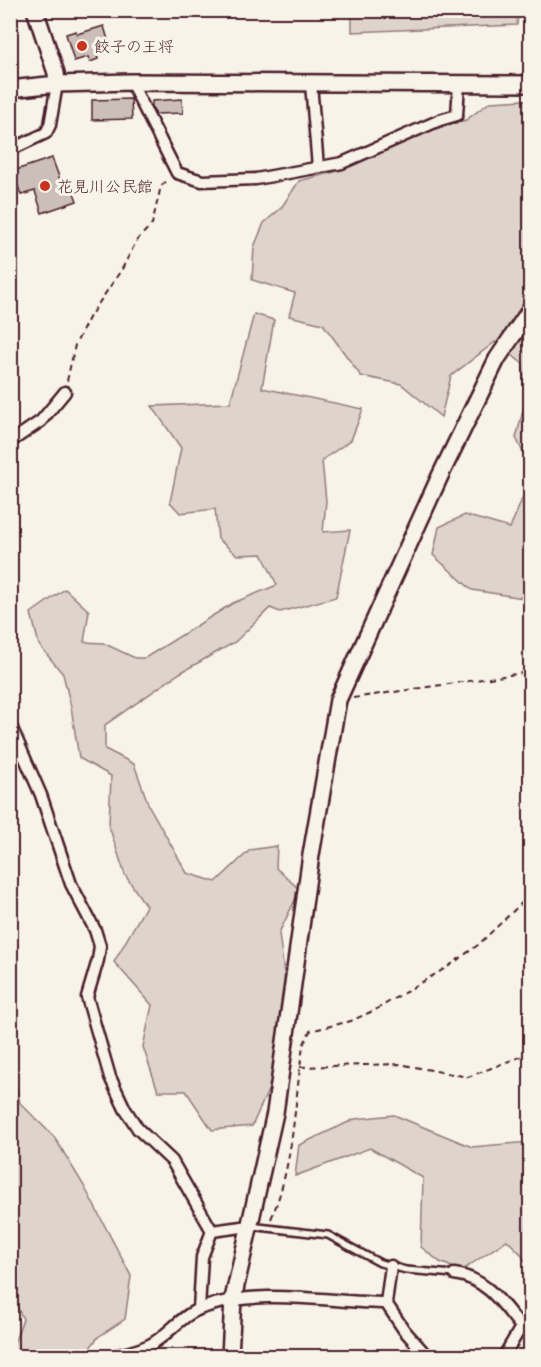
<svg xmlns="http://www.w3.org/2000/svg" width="541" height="1367" font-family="'Shantell Sans','Klee One',sans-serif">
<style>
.green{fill:#ded4cc;stroke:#947a7c;stroke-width:1.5}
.building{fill:#ccbfb9;stroke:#4a1f2b;stroke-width:1.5}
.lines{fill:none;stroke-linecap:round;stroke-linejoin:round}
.lane-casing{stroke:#4a1f2b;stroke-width:10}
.street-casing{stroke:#4a1f2b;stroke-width:15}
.secondary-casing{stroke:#4a1f2b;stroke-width:20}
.path{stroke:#4a1f2b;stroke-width:2;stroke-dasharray:6 4.5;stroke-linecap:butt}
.lane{stroke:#f7f3e8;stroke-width:5}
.street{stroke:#f7f3e8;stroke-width:10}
.secondary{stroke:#f7f3e8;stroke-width:15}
.poi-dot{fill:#c8321e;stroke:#f7f3e8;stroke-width:2}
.labels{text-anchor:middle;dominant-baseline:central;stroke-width:6;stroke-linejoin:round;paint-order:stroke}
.poi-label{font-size:16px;fill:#4a1f2b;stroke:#f7f3e8;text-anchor:start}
</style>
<rect width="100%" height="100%" fill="#f7f3e8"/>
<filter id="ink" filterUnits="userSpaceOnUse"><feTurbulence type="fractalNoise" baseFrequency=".0167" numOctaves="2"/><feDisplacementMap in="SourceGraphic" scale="12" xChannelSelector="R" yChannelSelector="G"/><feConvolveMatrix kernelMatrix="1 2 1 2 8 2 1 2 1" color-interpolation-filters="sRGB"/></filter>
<g filter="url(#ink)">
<path class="green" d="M352,11h166l-1,14 -165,7z
M524,100l6,2v46l-4,15 4,4v300l-14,-29 9,-35 -2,-39 -28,-22 -44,34 -10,41 -40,-33 -40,-8 -38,-52 -34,-8 6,-23 -43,-13 2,-33 10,-24 17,-15 18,-27 43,-11 92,-41 32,-9 24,-18z
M254,314l20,6 -12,68 101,21 -12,31 -29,20 4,41 -3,31 27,-2 -14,67 -56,15 -10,-4 -35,34 -55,31 -75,52v24l29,15 15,42 38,67 29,9 34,-32 27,-4 -1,22 24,22 -21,43 13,104 -40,89 -40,4 -26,-39h-28l-15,-44 9,-42 -38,-43 32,-56 -21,-31 -16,-49 2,-50 -32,-18 -8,-51 -8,-33 -24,-29 -8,-32 34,-24 24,22 -5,31 19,1 32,15h10l88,-55 44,-18 -15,-31 -25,1 -19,-16 -3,-30 -35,4 -10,-11 11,-54 -29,-42 78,-3z
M530,480v119l-58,-9 -39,-35 6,-28 26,-12 45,13z
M10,1057l10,46 35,35 29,48 47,90 -6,43 -27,18 -14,19h-27l-13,-3 -33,3v-5l12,-32 -13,-27z
M394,1115l78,32 58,-5v128l-9,-16 -14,-14 -46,31 -21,-9 -19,-15 2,-69 -53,-30 -75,28 4,-31 56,-26z"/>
<path class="building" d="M104,26l7,25 -14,4 1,4 -8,3 -2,-5 -14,4 -8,-27 10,-3 1,3z
M131,99l1,20 -40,1v-20z
M182,99l1,14 -27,1 -4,-7v-6z
M52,158l9,24 8,-3 8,22 -35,12 -7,-22 -14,4 -8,-24z"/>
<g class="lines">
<defs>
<path id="lane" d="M250,1226l78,9 52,28 26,7 48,4"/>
<path id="street" d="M131,82l46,91 25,8 54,-2 86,-16 98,-43 17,-5 2,-31
M311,84l7,83
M10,150l36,-17 4,-8 7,-41
M10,442l31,-21 24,-29
M10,724l31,71 30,89 24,46 5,16 -2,14 -11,37 23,80 15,32 13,20 34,32 40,70
M454,1274c32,4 48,29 67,53l-17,29
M386,1303l5,-37
M199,1309l3,-52 10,-26 37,-5
M114,1356c12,-3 28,-6 39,-13 17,-10 30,-29 49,-35 59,-21 123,-6 184,-5l18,27 23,26
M404,1356l18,-5"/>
<path id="secondary" d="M35,10l21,63 1,11
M10,89l47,-5 74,-2 399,2
M230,1356l3,-57 42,-186 36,-258 27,-155 102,-224 57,-117 33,-49"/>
</defs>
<use href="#lane" class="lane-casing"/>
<use href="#street" class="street-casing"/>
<use href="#secondary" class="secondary-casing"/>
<path class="path" d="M67,381l8,-36 15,-29 32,-47 15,-29 15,-16 9,-38 7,-6
M353,698l177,-26
M300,1067l99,-3 69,13 62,-24
M271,1219c23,-55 23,-114 32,-173l7,-15 41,-10 26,-12 72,-43 29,-21 52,-50"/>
<use href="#lane" class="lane"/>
<use href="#street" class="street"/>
<use href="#secondary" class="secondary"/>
</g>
</g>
<g class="poi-dot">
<circle cx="82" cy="46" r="6"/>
<circle cx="45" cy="186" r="6"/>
</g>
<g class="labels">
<g class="poi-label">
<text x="94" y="46">餃子の王将</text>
<text x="57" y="186">花見川公民館</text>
</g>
</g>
<rect width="541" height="1367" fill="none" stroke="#f7f3e8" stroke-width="36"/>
<rect x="18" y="18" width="505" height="1331" fill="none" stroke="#4a1f2b" stroke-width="2" filter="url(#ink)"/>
</svg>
